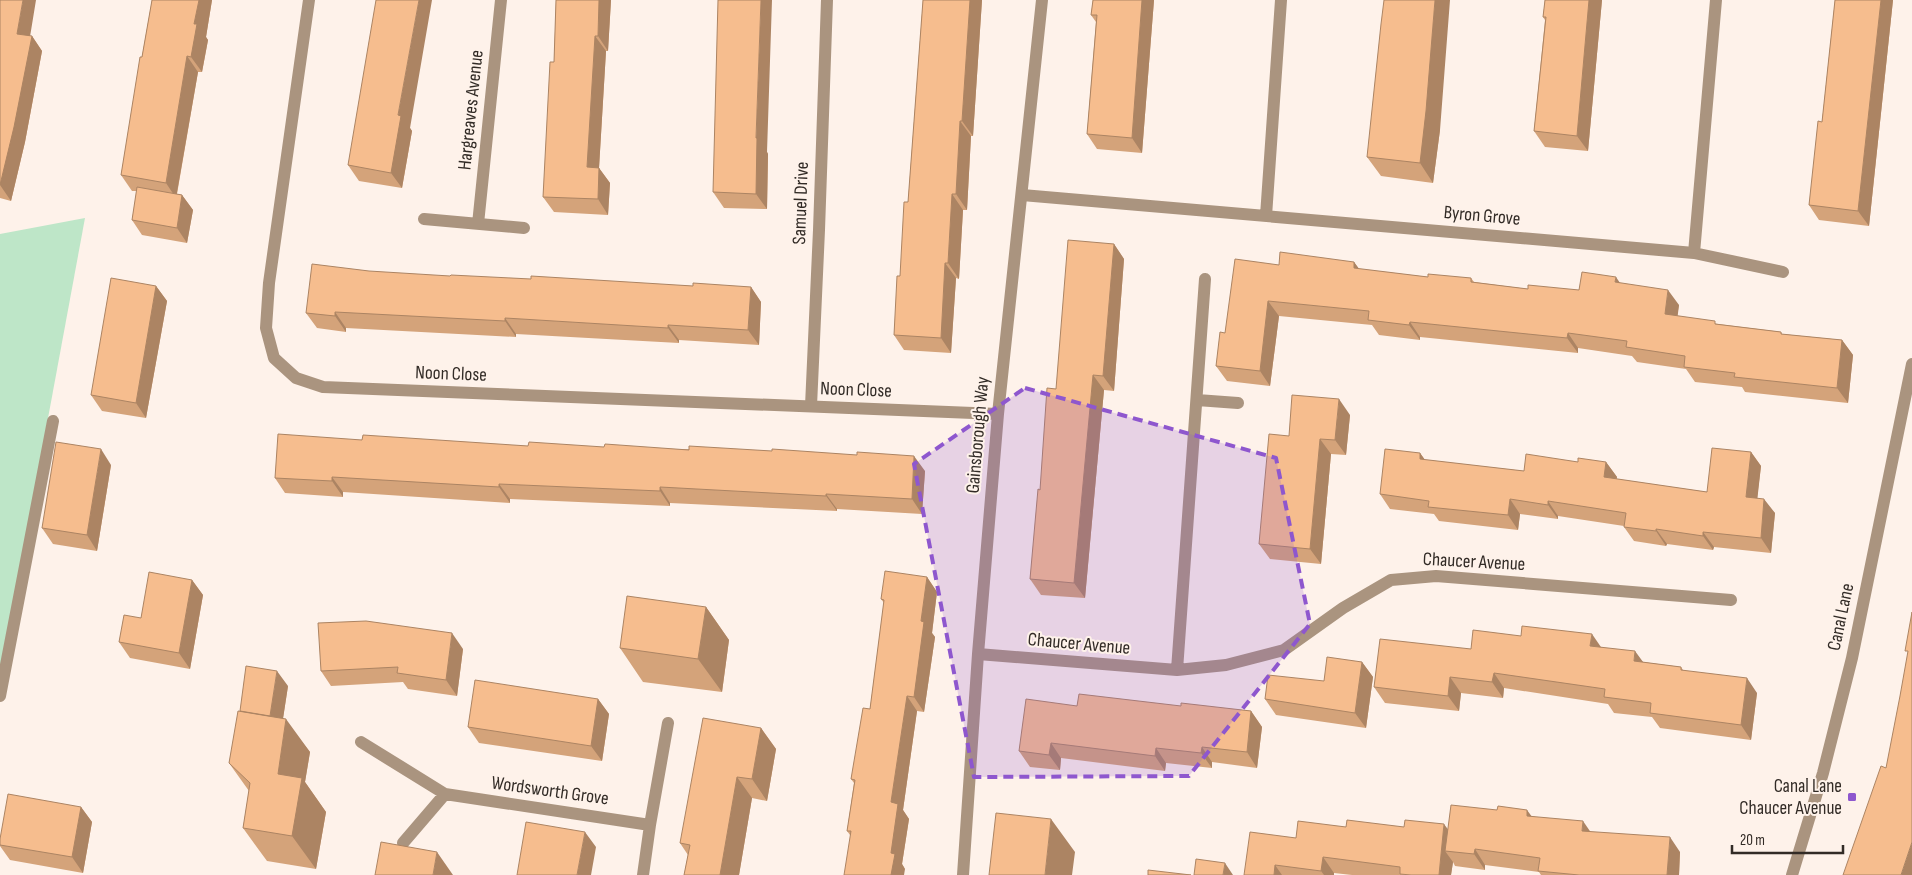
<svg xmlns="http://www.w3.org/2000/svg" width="1912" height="875" font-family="'Sofia Sans Condensed',sans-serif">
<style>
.green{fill:#bee6c8}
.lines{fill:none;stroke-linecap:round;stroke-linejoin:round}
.minor{stroke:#aa947f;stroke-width:12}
.tertiary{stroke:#aa947f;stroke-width:12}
.wall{fill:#d4a37a}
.shaded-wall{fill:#ac8463}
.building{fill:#f6bd8e;stroke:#ac8463}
.marked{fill:#8e57ce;fill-opacity:0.2;stroke:#8e57ce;stroke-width:4;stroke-dasharray:10 6;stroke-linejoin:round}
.poi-dot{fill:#8e57ce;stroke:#fef2ea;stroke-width:2}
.labels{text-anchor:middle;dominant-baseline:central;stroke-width:4;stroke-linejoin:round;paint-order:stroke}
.street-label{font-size:19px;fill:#322b26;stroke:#fef2ea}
.poi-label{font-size:19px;fill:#322b26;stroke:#fef2ea;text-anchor:end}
</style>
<rect width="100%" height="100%" fill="#fef2ea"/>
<path class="green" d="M85,218l-85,460v-444z"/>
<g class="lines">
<path class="minor" d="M309,0l-40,283 -3,45 8,30 22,20 27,9 675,27
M1022,195l672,58 89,19
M1266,216l15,-216
M424,219l100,9
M478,224l23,-224
M1694,253l22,-253
M1197,400l41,3
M811,406l8,-176 8,-230
M978,654l199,16 49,-5 58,-15 59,-42 48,-28 45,-4 295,24
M1177,670l28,-391
M0,696l53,-275
M361,742l84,52 205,31
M403,843l42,-49
M643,875l7,-50 18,-102
M963,875l15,-221 20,-240 44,-414"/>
<path class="tertiary" d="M1792,875l31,-102 29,-115 60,-294"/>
</g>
<path class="wall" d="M0,0l30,36h2l10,15 -17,91 -14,59 -11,-3z
M152,0h60l-6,37 2,3 -6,32h-4l-21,122 5,1 11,15 -6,33 -45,-8 -10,-15 5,-29h-5l-11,-16z
M556,0h55l-3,51h-2l-7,117 11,15 -2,32 -54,-3 -11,-15 11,-135z
M923,0h59l-9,136h-2l-4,74h-4l-4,69 -3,-1 -5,75 -47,-3 -10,-15 14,-133z
M1093,0h61l-12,153 -45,-4 -10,-15 9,-112 -5,-7z
M1545,0h57l-14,151 -43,-4 -11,-16 11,-111 -2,-3z
M1835,0h58l-24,226 -50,-6 -10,-15 13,-83z
M410,128l2,3 -10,57 -43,-7 -11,-16z
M1440,130l-7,53 -52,-7 -14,-19z
M767,152l1,2 -1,55 -43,-1 -11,-16z
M1114,244l10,15 -10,132 -10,-1 -19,208 -44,-3 -11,-16 10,-89z
M1354,262l5,7 69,8 43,1 3,4 54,7 51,1 41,-7 59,22 -2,11 41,8 63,8 1,2 60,6 11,15 -5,48 -103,-11 -3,-5 -47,-5 -9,-13 -49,-7 -5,-6 -54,-8v5l-158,-16v3l-41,-5 -7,-10 -93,-9 -9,70 -43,-5 -11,-15 9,-33 54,-68z
M450,276l243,10 58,1 10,15 -2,43 -80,-5v3l-163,-9v3l-170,-9v4l-29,-4 -11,-15z
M156,286l11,15 -21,117 -44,-7 -11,-16z
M1350,415l-4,40 -15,-1 -10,110 -51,-5 -11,-15 30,-108z
M362,440l166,6 244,5 153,20 -3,43 -85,-5v2l-167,-8v3l-160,-7v4l-167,-11v5l-58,-4 -10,-15z
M1751,452l10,14 -4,32 18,15 -4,40 -57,-6 -1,3 -46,-6 -1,2 -32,-5 -10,-14v-1l-66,-10v3l-38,-5 -2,16 -79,-9 -5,-7 -44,-5 -10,-15 40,-41 5,7 99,11 54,-9h28l11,15 -1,2 91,13z
M111,465l-14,86 -44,-7 -11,-16z
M927,577l10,15 -5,41 3,4 -11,75 -7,-1 -14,99 6,9 -7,45 3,5 -55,-34 -3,-4 7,-48 -3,-4 19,-70 14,-106 -3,-4z
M192,580l11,15 -13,74 -60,-11 -11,-16 22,-24z
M706,607l23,33 -7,52 -79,-10 -23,-34z
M1601,647l42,15 38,5 2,3 74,23 -6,47 -91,-12 -8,-11 -38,-4 -6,-9 -104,-16 -1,10 -42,-5 -2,18 -74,-8 -11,-16 97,-38z
M463,649l-6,47 -49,-7 -5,-7 -72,4 -10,-15z
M1362,662l11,15 -7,51 -90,-13 -11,-16 59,-18z
M288,686l-5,32 27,34 -5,30 21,30 -10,57 -49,-8 -24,-33 6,-37 -20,-28 11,-52z
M598,699l11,15 -7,47 -123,-18 -11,-16z
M1077,706h104l70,5 11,16 -5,41 -45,-6v6l-46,-5 -1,8 -104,-13 -1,12 -30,-3 -11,-16z
M761,728l15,21 -9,52 -15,-3 -13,77h-55l4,-20 -8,-12z
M81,807l11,15 -9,51 -73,-13 -10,-14v-7z
M1532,816l58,16 90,20 -1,23h-138l-2,-3 -54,-7v5l-30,-4 -2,-4 -2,13h-99l-18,-2v2h-90l52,-37 50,-11h58l44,2z"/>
<path class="shaded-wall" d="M23,0h13l-8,49 -11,-15z
M199,0h13l-6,37 2,3 -6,32 -11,-15 3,-33z
M419,0h13l-22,128 2,3 -10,57 -11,-15 7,-58z
M599,0h12l-3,51 -10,-15z
M761,0h11l-5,152 1,2 -1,55 -11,-15v-56z
M970,0h12l-9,136 -11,-15z
M1142,0h12l-12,153 -10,-15z
M1435,0h15l-10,130 -7,53 -13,-20z
M1589,0h13l-14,151 -11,-15z
M1881,0h12l-24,226 -11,-15z
M32,36l10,15 -17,91 -14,59 -11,-16z
M595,36l11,15 -7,117 11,15 -2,32 -10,-16 -11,-32z
M187,56l11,16 -22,126 -10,-15z
M960,121l11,15 -4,74 -11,-16z
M952,194l11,16 -4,69 -11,-16z
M182,195l11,15 -6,33 -10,-15z
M1114,244l10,15 -10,132 -11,-15z
M1354,262l11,15 -11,-9z
M945,263l11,15 -5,75 -10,-15z
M1616,277l10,15 -11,-10z
M156,286l11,15 -21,117 -10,-15z
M751,287l10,15 -2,43 -11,-15z
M1668,290l11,15 -3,24 -11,-15z
M1268,301l11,15 -9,70 -10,-15z
M335,312l11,16v4l-11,-16z
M505,318l11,16v3l-11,-16z
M1410,322l10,15v3l-11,-15z
M668,325l11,15v3l-11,-15z
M1568,333l10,15v5l-11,-15z
M1842,340l11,15 -5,48 -11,-15z
M1093,375l11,15 -19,208 -11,-15z
M1339,399l11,16 -4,40 -11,-15z
M1320,439l11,15 -10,110 -11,-15z
M101,449l10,16 -14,86 -10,-16z
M1751,452l10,14 -5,45 -10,-14z
M1420,453l10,14 -10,-8z
M914,456l11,15 -3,43 -10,-15z
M1606,462l11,15 -3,15 -10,-15z
M332,477l11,15v5l-11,-16z
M499,484l11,15v4l-11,-16z
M660,487l10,16v3l-10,-15z
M826,494l11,15v2l-11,-15z
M1510,499l10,15 -2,16 -10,-15z
M1764,499l11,14 -4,40 -10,-15z
M1548,501l10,15v3l-10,-14z
M1656,529l11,15 -1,2 -10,-15z
M1703,532l11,15 -1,3 -10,-14z
M927,577l10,15 -5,41 3,4 -11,75 -10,-15 7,-76z
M192,580l11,15 -13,74 -11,-16z
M706,607l23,33 -7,52 -24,-33z
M452,633l11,16 -6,47 -11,-16z
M1592,634l11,16 -13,-4z
M1635,651l11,15 -12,-5z
M1362,662l11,15 -7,51 -11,-15z
M277,671l11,15 -7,46 -11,-15z
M1494,673l10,15 -1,10 -11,-16z
M1450,677l11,16 -2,18 -11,-15z
M1747,678l10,15 -6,47 -10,-15z
M907,696l10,15 -14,99 6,9 -7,45 3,5 -1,6h-13v-73z
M598,699l11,15 -7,47 -11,-15z
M1251,711l11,16 -5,41 -10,-16z
M286,719l24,33 -5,30 21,30 -10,57 -24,-33 -14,-62z
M761,728l15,21 -9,52 -15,-22z
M1051,743l10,15 -1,12 -11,-15z
M1202,747l10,15v6l-11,-15z
M1156,748l10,15 -1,8 -10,-15z
M737,777l15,21 -13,77h-19z
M81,807l11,15 -9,51 -11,-16z
M1527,810l11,15 -11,-9z
M1051,819l24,33 -3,23h-27z
M1583,821l11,16 -12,-6z
M1444,824l11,15 -10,12 8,11 -2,13h-12z
M585,832l11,15 -5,28h-14z
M1670,837l10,15 -1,23h-12z
M1912,842v33h-11z
M1475,849l10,16v5l-11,-16z
M437,852l16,23h-20z
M1323,857l11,16v2h-10l-3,-4z
M1225,863l8,12h-10z
M1275,865l7,10h-8z"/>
<path class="building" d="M0,0h23l-6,34 15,2 -18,91 -14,58z
M152,0h47l-5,24h3l-6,33 -4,-1 -21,127 -45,-8 19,-118h2z
M376,0h43l-21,115 3,1 -10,57 -43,-8z
M556,0h43l-1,36h-3l-8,131 12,1 -1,31 -55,-2 7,-135h4z
M718,0h43l-5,138h1l-1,56 -43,-2z
M923,0h47l-8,121h-2l-4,73h-4l-4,69h-3l-4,75 -47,-3 3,-59h3l4,-74h4z
M1093,0h49l-10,138 -45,-4 10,-119h-6z
M1384,0h51l-9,111 -6,52 -53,-6 14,-133z
M1545,0h44l-12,136 -43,-5 12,-114h-3z
M1835,0h46l-23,211 -49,-6 9,-84 4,1z
M137,187l45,8 -5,33 -45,-8z
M1068,240l46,4 -11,132 -10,-1 -19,208 -44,-4 8,-90 2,1 7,-102 9,1z
M1280,252l74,10v6l74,9v-3l43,4v4l57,7v-4l51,5 3,-18 34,5 -1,5 53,8 -3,24 50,7v3l66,8v2l61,6 -5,48 -103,-11 1,-4 -51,-6 1,-11 -59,-9 1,-6 -59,-8 -1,5 -157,-16 -1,3 -41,-5 1,-9 -101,-10 -8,70 -44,-5 4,-34 5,1 10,-74 44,6z
M312,264l57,7 81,5 1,-1 80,4v-3l162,10v-3l58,4 -3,43 -80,-5v3l-163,-10v3l-170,-9v4l-29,-3z
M111,278l45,8 -20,117 -45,-8z
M1292,395l47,4 -4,41 -15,-1 -10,110 -51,-5 10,-110 20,2z
M278,434l84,6 1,-5 165,11 1,-4 75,5 1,-3 84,6v-4l83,5v-2l85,6v-3l57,4 -2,43 -86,-5v2l-166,-9v4l-161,-7v3l-167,-10v4l-57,-3z
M56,442l45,7 -14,86 -45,-7z
M1712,448l39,4 -5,45 18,2 -3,39 -58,-6v4l-47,-7v2l-32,-4 2,-14 -78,-12v4l-38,-6 -2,16 -80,-8 1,-6 -49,-7 5,-45 35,4v6l104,12 2,-17 52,8v-4l28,4 -2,15 103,15z
M885,571l42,6 -6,44 3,1 -10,75 -7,-1 -16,106 7,2 -7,49 4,1 -4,21h-47l7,-44h-4l8,-51 -4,-1 12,-71 7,1 14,-109 -3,-1z
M149,572l43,8 -13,73 -60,-11 5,-27 17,3z
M627,596l79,11 -8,52 -78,-11z
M1912,612v230l-11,33h-58l38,-109 5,2 14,-72 8,-45h-3z
M366,621l86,12 -6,47 -49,-7 1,-6 -77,4 -3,-48z
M1522,626l70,8 -2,12 45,5 -1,10 47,6v3l66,8 -6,47 -91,-12 1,-10 -47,-6 1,-8 -111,-16 -2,9 -42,-5 -2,19 -74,-9 6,-48 91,10 2,-19 48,6z
M1327,657l35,5 -7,51 -90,-14 3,-24 56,6z
M246,666l31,5 -7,45 -30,-5z
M475,680l123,19 -7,47 -123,-19z
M1079,694l102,12v-3l70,8 -4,41 -45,-5 -1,6 -45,-5 -1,8 -104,-13 -2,12 -30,-4 7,-52 51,7z
M238,711l48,8 -8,55 24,4 -10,58 -49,-8 7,-45 -21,-20z
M703,718l58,10 -9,51 -15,-2 -17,98h-36l6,-30 -10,-2z
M8,794l73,13 -9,50 -72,-12v-6z
M1451,805l46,5 1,-4 29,4v6l56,5 -1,10 88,6 -3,38h-88l-41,-4 2,-13 -65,-9 -1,5 -29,-3z
M996,813l55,6 -6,56h-56z
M1347,820l57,7 1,-7 39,4 -5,51h-28l-11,-1v-7l-77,-10 -2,14 -46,-6 -1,10h-30l6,-43 46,6 2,-17 48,6z
M526,822l59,10 -8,43h-60z
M381,842l56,10 -4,23h-58z
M1196,859l29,4 -2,12h-29z
M1148,870l43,5h-43z"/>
<path class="marked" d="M1025,388l251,70 34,166 -121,152 -215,1 -60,-313z"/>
<rect class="poi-dot" x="1847" y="792" width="10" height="10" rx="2.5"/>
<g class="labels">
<g class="street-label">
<text transform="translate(471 110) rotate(-84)">Hargreaves Avenue</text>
<text transform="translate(801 203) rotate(-88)">Samuel Drive</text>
<text transform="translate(1482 216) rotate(5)">Byron Grove</text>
<text transform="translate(451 374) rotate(2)">Noon Close</text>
<text transform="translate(856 390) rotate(2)">Noon Close</text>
<text transform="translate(978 435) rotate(-85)">Gainsborough Way</text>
<text transform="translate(1474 562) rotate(3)">Chaucer Avenue</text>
<text transform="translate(1841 617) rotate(-78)">Canal Lane</text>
<text transform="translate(1079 644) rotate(5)">Chaucer Avenue</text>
<text transform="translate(550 791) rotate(8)">Wordsworth Grove</text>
</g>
<g class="poi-label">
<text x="1842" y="786">Canal Lane<tspan x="1842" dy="22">Chaucer Avenue</tspan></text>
</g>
</g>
<path d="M1732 845v8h111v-8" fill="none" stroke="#322b26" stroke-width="2.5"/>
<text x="1740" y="845" font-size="15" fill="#322b26" stroke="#fef2ea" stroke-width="4" paint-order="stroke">20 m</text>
</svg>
